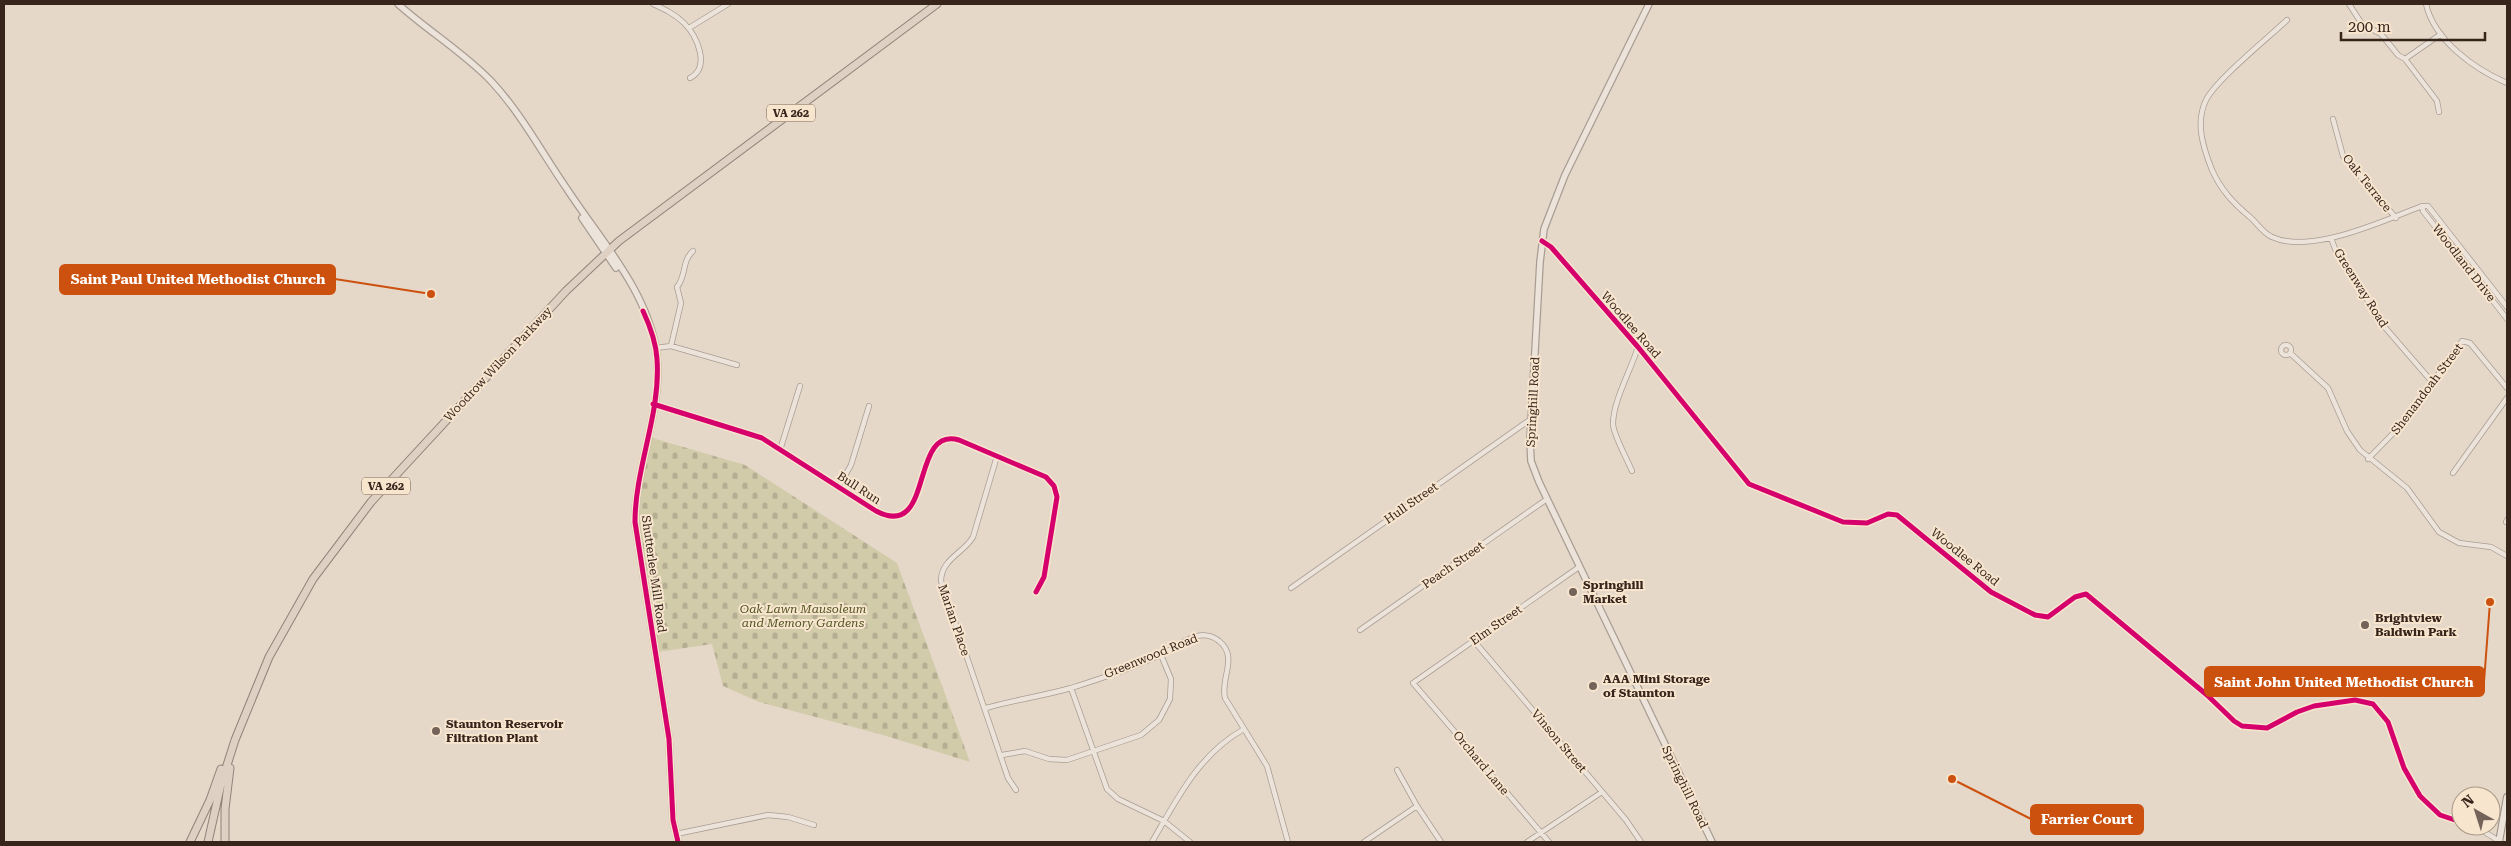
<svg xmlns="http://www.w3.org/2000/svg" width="2511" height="846" font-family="'Roboto Serif',serif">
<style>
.cemetery{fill:url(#cemetery-stones)}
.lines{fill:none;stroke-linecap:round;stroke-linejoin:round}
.minor-casing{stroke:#a99d93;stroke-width:6}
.tertiary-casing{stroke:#a99d93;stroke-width:8}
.secondary-casing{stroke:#998d83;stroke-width:8}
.trunk-casing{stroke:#8f837a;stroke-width:9}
.minor{stroke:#ece4db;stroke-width:4.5}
.tertiary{stroke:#ece4db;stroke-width:5.5}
.secondary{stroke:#ece4db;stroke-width:6}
.trunk{stroke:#ded0c3;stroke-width:7}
.cycleway-casing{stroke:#f7e5ce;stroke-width:8}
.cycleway{stroke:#d6006c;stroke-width:5}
.poi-dot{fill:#746358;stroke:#f7e5ce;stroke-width:2}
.labels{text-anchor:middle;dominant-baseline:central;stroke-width:4;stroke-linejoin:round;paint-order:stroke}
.shield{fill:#f7e5ce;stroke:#715e51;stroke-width:1}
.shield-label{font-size:11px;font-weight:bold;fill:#37241b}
.street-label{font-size:12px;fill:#37241b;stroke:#f7e5ce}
.poi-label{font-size:12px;font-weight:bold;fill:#37241b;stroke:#f7e5ce;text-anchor:start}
.park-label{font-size:12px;font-style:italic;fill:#505521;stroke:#f7e5ce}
.leader{fill:none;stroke:#cd510e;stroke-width:2}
.callout-dot{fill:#cd510e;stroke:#f7e5ce;stroke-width:2}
.callout{fill:#cd510e;stroke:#cd510e;stroke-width:2}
.callout-label{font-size:14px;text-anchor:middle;font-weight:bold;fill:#fff}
</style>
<defs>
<pattern id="cemetery-stones" width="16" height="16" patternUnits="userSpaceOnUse" patternTransform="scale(1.25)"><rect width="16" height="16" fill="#d2cbaa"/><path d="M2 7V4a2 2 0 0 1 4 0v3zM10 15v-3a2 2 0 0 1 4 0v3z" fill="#b5ae92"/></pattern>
</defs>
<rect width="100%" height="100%" fill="#e5d8c9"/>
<path class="cemetery" d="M649,437l96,28 152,98 73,199 -87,-27 -124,-33 -36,-16 -11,-42 -54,8 -20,-123v-27z"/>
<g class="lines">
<defs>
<path id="minor" d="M653,4c11,5 22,10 31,19 13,13 27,44 6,55
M2349,4l13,20 19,10 17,21 7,4
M2426,4c8,36 48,65 81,79
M2287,20c-18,17 -71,60 -81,80 -11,23 -3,47 6,70 9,20 21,33 38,47 7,6 13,16 22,20 39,18 113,-17 150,-31h6l79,101
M689,28l39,-24
M2439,112l-2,-11 -32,-42 36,-25
M2333,119l10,37 53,62
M2422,206l1,5 84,108
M2331,238l6,16 21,28 18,35 57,66
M1542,241l9,6 87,100 111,137 94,38 24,1 21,-9 9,1 94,77 44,23 13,2 27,-20 11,-3 121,101 27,26 8,5 25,2 30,-16 17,-6 41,-6 18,4 15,18 16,46 16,28 20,19 21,7
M2281 350a5 5 0 1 1 10 0a5 5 0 1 1-10 0Z
M671,346l10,-43 -4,-16c10,-12 4,-25 16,-36
M656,348l15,-2 66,19
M2290,353l38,35 19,43 13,19 47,38 32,44 20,11 32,4 16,9
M653,404l109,34 114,73c59,31 33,-86 83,-71l87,37 8,9 3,11 -13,80 -8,15
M780,450l20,-64
M997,456l-24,81c-9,16 -32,22 -32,44l67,197 8,12
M2368,459l37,-38 57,-80 8,2 37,45
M1632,471c-4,-10 -19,-37 -19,-47 0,-23 18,-54 25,-77
M2453,473l54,-75
M839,486l12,-21 18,-59
M2506,522l1,-2
M1291,588l240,-169
M1360,630l187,-131
M1474,641l152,179 15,22
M1071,688l36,101 11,10 46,22 26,21
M986,708c28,-8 57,-12 85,-20 29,-9 61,-20 89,-33 19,-8 38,-30 59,-14 20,16 1,37 6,57l42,68 21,76
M1002,755l23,-4 24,8 18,1 74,-25 18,-15 11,-21 1,-20 -10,-24
M1397,770l20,36 24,36
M2475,826l24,15
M676,834l92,-19 20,2 26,8
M1152,842c25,-43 47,-88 92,-113
M1364,842l53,-36
M1527,842l75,-50
M1549,842l-136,-159 166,-116"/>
<path id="tertiary" d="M398,4c30,27 65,48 93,77 30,32 51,72 76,108 33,51 84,105 90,169 5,52 -22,110 -22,164l34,217 4,81 5,22
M1649,4l-84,171 -21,54 -4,33 -10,178 1,21 8,21 173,360
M582,218l34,50"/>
<path id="secondary" d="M2499,842l8,-45"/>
<path id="trunk" d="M190,842l20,-42 11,-31
M208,842l13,-58 14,-44 34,-83 44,-78 58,-77 195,-211 53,-50 318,-237
M225,842v-33l5,-41"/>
</defs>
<use href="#minor" class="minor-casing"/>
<use href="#tertiary" class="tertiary-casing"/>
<use href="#secondary" class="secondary-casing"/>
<use href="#trunk" class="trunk-casing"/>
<use href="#minor" class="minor"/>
<use href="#tertiary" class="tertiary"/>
<use href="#secondary" class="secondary"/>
<use href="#trunk" class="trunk"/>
<defs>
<path id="cycleway" d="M1542,241l9,6 87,100 111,137 94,38 24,1 21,-9 9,1 94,77 44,23 13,2 27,-20 11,-3 121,101 27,26 8,5 25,2 30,-16 17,-6 41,-6 18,4 15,18 16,46 16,28 20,19 21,7
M643,311c7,15 13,31 14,48 4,55 -22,108 -22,163l34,217 4,81 5,22
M653,404l109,34 114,73c59,31 33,-86 83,-71l87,37 8,9 3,11 -13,80 -8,15"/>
</defs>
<use href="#cycleway" class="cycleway-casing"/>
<use href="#cycleway" class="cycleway"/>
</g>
<g class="poi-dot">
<circle cx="1573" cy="592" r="5"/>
<circle cx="2365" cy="625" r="5"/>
<circle cx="1593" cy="686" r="5"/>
<circle cx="436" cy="731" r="5"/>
</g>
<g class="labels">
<g class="shield">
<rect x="767" y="104.5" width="48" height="17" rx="4"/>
<rect x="362" y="477.5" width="48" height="17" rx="4"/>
</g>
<g class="shield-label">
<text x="791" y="113">VA 262</text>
<text x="386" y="486">VA 262</text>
</g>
<g class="street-label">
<text transform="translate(2367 183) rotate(51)">Oak Terrace</text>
<text transform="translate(2464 263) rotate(52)">Woodland Drive</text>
<text transform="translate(2361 288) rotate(58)">Greenway Road</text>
<text transform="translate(1631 325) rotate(49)">Woodlee Road</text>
<text transform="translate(498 364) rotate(-47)">Woodrow Wilson Parkway</text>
<text transform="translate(2427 389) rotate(-53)">Shenandoah Street</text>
<text transform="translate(1533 402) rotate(-87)">Springhill Road</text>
<text transform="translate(859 488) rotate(33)">Bull Run</text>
<text transform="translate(1411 503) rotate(-35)">Hull Street</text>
<text transform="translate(1965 557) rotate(39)">Woodlee Road</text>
<text transform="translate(1453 565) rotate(-35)">Peach Street</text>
<text transform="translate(654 574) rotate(82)">Shutterlee Mill Road</text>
<text transform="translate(954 620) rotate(71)">Marian Place</text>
<text transform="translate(1496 625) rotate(-35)">Elm Street</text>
<text transform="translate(1151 656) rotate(-22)">Greenwood Road</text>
<text transform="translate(1559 741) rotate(50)">Vinson Street</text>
<text transform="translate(1481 763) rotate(50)">Orchard Lane</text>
<text transform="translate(1685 787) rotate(64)">Springhill Road</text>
</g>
<g class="poi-label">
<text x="1583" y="585">Springhill<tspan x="1583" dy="14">Market</tspan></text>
<text x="2375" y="618">Brightview<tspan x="2375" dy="14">Baldwin Park</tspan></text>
<text x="1603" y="679">AAA Mini Storage<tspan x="1603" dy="14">of Staunton</tspan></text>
<text x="446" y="724">Staunton Reservoir<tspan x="446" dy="14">Filtration Plant</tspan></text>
</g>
<g class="park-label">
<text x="803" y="609">Oak Lawn Mausoleum<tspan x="803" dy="14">and Memory Gardens</tspan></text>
</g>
</g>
<path class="leader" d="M431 294L335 279M2490 602L2484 682M1952 779L2031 819"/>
<g class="callout-dot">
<circle cx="431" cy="294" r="5"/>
<circle cx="2490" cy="602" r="5"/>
<circle cx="1952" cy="779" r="5"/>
</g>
<g class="callout">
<rect x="60" y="265" width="275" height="29" rx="5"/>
<rect x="2205" y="667" width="279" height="29" rx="5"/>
<rect x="2031" y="805" width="112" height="29" rx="5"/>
</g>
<g class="callout-label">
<text x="198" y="284">Saint Paul United Methodist Church</text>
<text x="2344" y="687">Saint John United Methodist Church</text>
<text x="2087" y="824">Farrier Court</text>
</g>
<rect width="2511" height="846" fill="none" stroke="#37241b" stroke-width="10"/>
<g transform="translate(2476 811) rotate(321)"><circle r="24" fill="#f7e5ce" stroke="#aa9886"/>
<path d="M0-4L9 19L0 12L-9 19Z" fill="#746358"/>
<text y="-8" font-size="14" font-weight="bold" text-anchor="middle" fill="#37241b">N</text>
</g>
<path d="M2341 32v8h144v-8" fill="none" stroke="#37241b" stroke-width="2.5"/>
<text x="2348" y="32" font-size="15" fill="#37241b" stroke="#f7e5ce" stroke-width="4" paint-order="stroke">200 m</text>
</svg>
